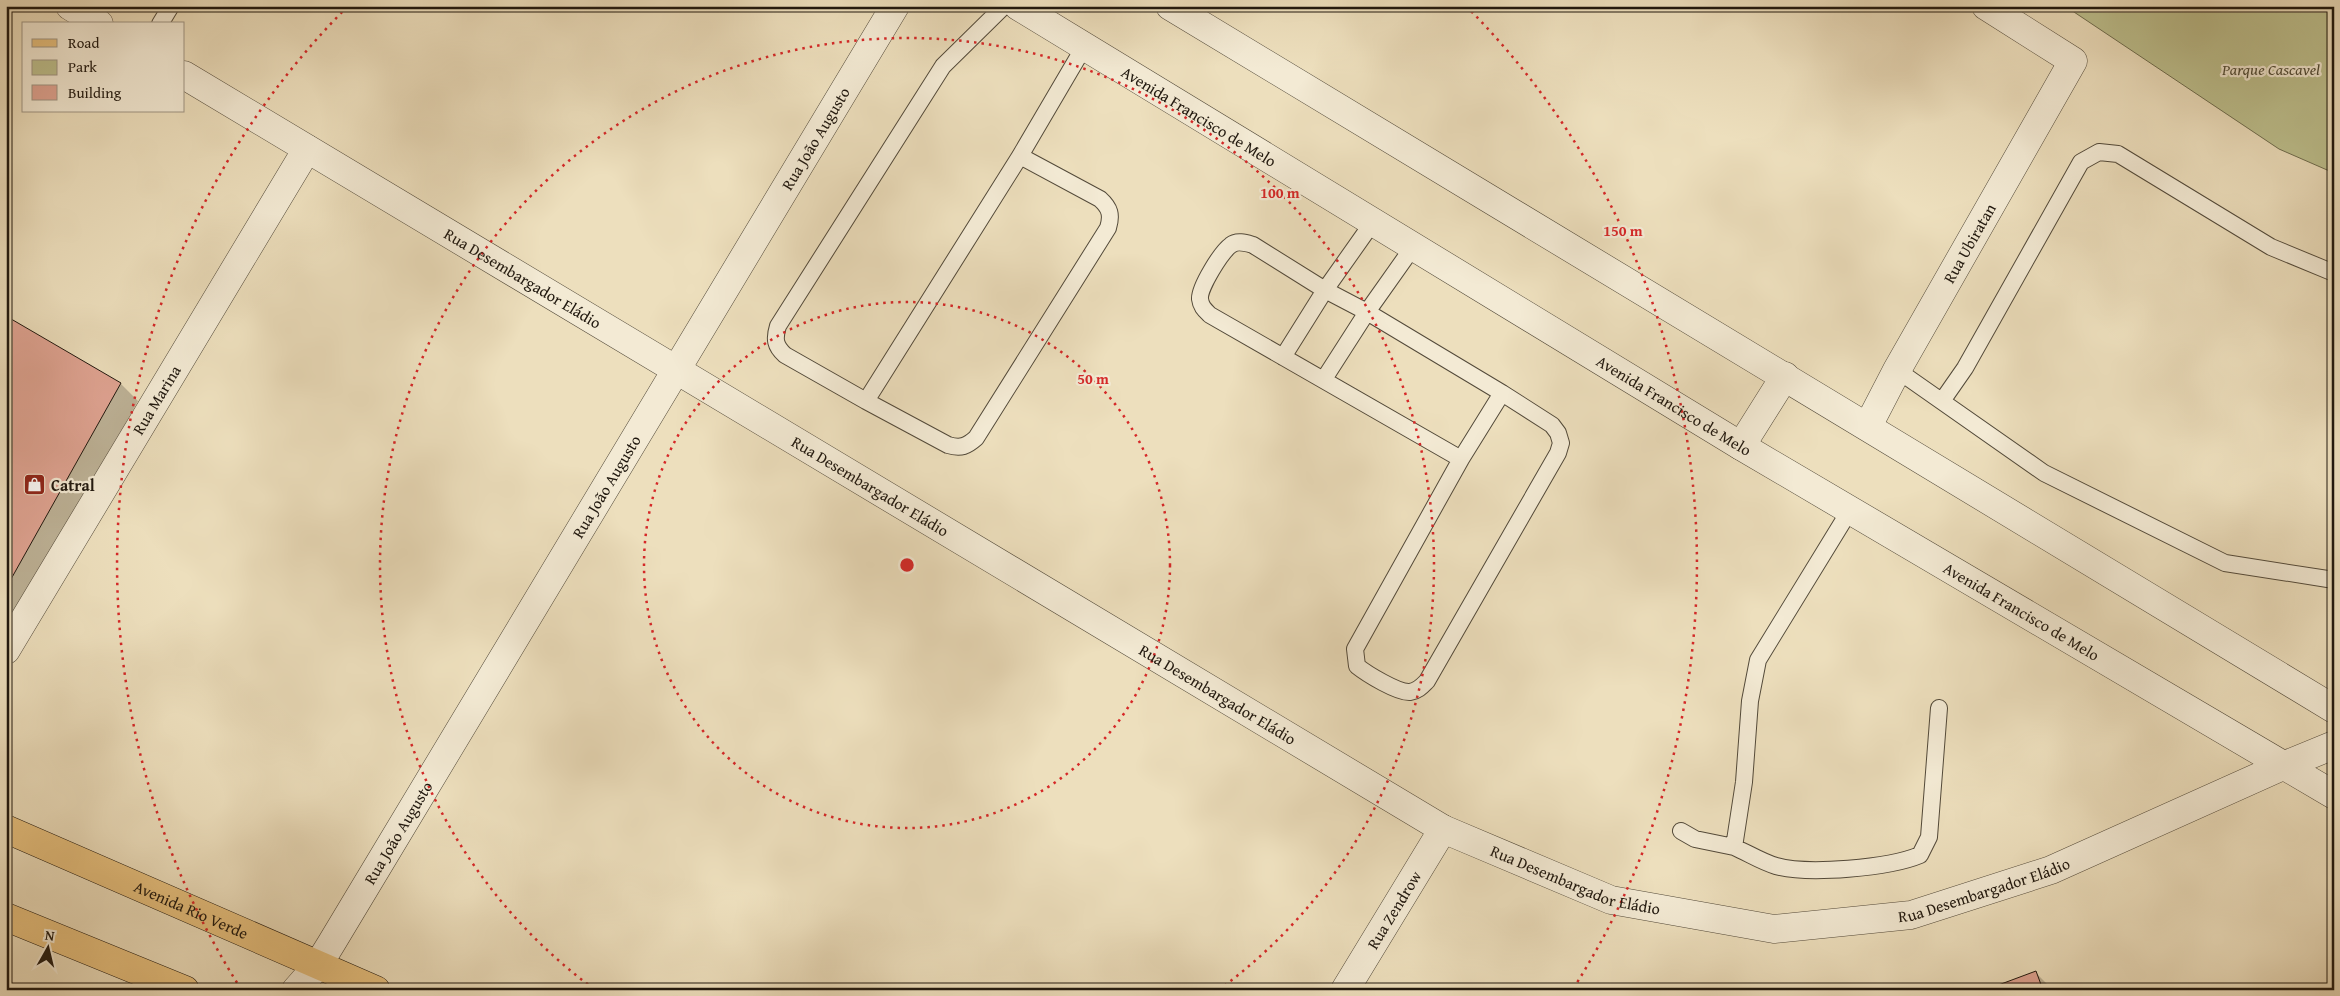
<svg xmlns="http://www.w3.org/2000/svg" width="2340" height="996" font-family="'Gentium Book Plus',serif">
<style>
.green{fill:#bdc08e;stroke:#6e6c4e}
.shadow{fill:#0003}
.building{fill:#e0a493;stroke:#20180f}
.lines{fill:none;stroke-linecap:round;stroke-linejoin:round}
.service-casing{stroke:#534a3a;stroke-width:18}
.minor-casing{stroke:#534a3a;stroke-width:29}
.tertiary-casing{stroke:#534a3a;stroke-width:29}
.primary-casing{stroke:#20180f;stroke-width:29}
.service{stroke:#f3ead4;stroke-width:16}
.minor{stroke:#f3ead4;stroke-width:28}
.tertiary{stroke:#f3ead4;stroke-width:28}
.primary{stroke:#e6c07e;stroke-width:28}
.ring{fill:none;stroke:#d62828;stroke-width:2.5;stroke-dasharray:2.5 5}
.labels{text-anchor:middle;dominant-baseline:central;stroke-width:4.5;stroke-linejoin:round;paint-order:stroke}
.park-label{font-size:16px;font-style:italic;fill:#4f4a35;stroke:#f3ead4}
.street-label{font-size:16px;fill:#20180f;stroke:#f3ead4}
.poi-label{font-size:16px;font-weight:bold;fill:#20180f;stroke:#f3ead4;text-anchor:start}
.centre{fill:#d62828;stroke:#f3ead4;stroke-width:2.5}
.ring-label{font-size:15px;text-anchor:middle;font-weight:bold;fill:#d62828;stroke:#f3ead4;stroke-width:4.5;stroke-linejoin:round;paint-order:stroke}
</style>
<rect width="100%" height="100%" fill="#eddfbd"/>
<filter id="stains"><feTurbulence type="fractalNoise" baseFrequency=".004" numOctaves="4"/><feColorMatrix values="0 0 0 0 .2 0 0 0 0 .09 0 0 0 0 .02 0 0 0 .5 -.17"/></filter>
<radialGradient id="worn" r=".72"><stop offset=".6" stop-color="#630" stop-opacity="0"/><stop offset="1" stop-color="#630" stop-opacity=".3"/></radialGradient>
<path class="green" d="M2065,6h269v167l-55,-24z"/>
<path class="shadow" d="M6,317l115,67 17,17 -132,236z
M2035,972l18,18h-64z"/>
<path class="building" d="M6,316l115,67 -115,205z
M2036,971l7,19h-58z"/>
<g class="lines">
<defs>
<path id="service" d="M1004,6l-61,60 -165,260c-4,13 -3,20 7,29l81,46 154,-245 64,-109
M160,24l11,-18
M1283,357l42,-67 48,-68
M1897,370l147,103 181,90 109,17
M1324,379l43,-67 46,-65
M866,401l82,44c13,4 19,1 28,-7l132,-210c4,-13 2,-20 -8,-29l-80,-43
M1942,401l23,-33 116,-206 18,-10 19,2 153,93 63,26
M1461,459l-106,190 2,17c10,8 41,27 53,26 8,-1 12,-6 17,-11l131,-228 3,-10 -3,-10 -6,-8 -50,-32 -135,-81 -42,-22 -72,-45c-7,-2 -16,-5 -22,0 -10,7 -32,43 -31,54 1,8 5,11 10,16l251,144 41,-66
M1681,831l14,8 39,8 10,-65 6,-81 8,-41 92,-150
M1734,847c14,6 28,15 42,19 32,9 113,2 144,-11l9,-18 10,-129"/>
<g id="minor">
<path d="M70,6l29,18"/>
<path id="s1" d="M184,75l1259,754 168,71 163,29 137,-14 140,-45 234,-105 49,-20"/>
<path id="s2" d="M1868,426l29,-56 176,-309 -87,-55"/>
<path id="s3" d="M6,650l301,-501"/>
<path id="s4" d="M296,990l22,-25 13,-21 564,-938"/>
<path id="s5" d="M1345,990l98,-161"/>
</g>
<g id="tertiary">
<path id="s6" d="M1018,6l723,440 593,349"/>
<path d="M1170,6l1164,703"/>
<path d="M1741,446l44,-70"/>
</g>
<g id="primary">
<path id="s7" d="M6,829l370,161"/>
<path d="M6,917l179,73"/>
</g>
</defs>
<use href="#service" class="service-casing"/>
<use href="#minor" class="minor-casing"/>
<use href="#tertiary" class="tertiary-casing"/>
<use href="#primary" class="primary-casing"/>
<use href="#service" class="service"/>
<use href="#minor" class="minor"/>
<use href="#tertiary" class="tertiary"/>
<use href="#primary" class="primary"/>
</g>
<g class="ring">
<circle cx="907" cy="565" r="263"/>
<path d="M594 989A527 527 0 1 1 1220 989"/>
<path d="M241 989A790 790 0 0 1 348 6M1466 6A790 790 0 0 1 1573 989"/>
</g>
<defs>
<symbol id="shop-square" viewBox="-11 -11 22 22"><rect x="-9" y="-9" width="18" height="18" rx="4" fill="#8f2418" stroke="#f3ead4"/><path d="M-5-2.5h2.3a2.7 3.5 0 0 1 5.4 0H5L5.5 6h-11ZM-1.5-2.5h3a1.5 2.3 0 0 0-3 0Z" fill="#fff"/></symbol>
</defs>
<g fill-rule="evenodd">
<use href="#shop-square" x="22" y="472" width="25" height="25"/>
</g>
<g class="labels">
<g class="park-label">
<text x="2271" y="69">Parque Cascavel</text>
</g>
<g class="street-label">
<text stroke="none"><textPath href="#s6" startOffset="212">Avenida Francisco de Melo</textPath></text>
<text stroke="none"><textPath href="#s4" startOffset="998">Rua João Augusto</textPath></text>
<text stroke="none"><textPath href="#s2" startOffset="209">Rua Ubiratan</textPath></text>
<text stroke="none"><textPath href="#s1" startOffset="395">Rua Desembargador Eládio</textPath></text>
<text stroke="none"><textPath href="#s3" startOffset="292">Rua Marina</textPath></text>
<text stroke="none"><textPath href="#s6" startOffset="768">Avenida Francisco de Melo</textPath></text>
<text stroke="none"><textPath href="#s4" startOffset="592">Rua João Augusto</textPath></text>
<text stroke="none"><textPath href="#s1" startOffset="800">Rua Desembargador Eládio</textPath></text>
<text stroke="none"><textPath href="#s6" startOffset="1172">Avenida Francisco de Melo</textPath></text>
<text stroke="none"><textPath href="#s1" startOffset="1205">Rua Desembargador Eládio</textPath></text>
<text stroke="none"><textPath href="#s4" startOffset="188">Rua João Augusto</textPath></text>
<text stroke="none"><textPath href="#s1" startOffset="1610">Rua Desembargador Eládio</textPath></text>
<text stroke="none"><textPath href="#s1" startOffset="2030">Rua Desembargador Eládio</textPath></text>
<text stroke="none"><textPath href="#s5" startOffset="94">Rua Zendrow</textPath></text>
<text stroke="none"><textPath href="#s7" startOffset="202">Avenida Rio Verde</textPath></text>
</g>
<g class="poi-label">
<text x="51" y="485">Catral</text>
</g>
</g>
<circle cx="907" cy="565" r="8" class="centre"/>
<g class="ring-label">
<text x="1280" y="198">100 m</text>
<text x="1623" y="236">150 m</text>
<text x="1093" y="384">50 m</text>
</g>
<rect width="2340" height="996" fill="none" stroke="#eddfbd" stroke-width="25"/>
<rect x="8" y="8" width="2325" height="981" fill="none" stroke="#20180f" stroke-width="2.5"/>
<rect x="12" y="12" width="2315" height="971" fill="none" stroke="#20180f"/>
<rect x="22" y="22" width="162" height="90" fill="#f3ead4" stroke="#9f9685"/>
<rect x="32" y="39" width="25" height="8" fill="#e6c07e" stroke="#9f9685"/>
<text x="68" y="48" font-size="15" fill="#20180f">Road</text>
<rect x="32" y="60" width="25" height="15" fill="#bdc08e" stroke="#9f9685"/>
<text x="68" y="72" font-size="15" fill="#20180f">Park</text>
<rect x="32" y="85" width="25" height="15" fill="#e0a493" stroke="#9f9685"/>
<text x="68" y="98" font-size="15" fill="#20180f">Building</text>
<g transform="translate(48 948) rotate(8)" stroke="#f3ead4" stroke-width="4" paint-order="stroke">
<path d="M0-4L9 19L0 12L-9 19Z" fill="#20180f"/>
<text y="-8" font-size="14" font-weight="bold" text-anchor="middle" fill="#20180f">N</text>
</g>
<rect width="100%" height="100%" filter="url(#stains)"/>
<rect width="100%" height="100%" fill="url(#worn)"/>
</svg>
